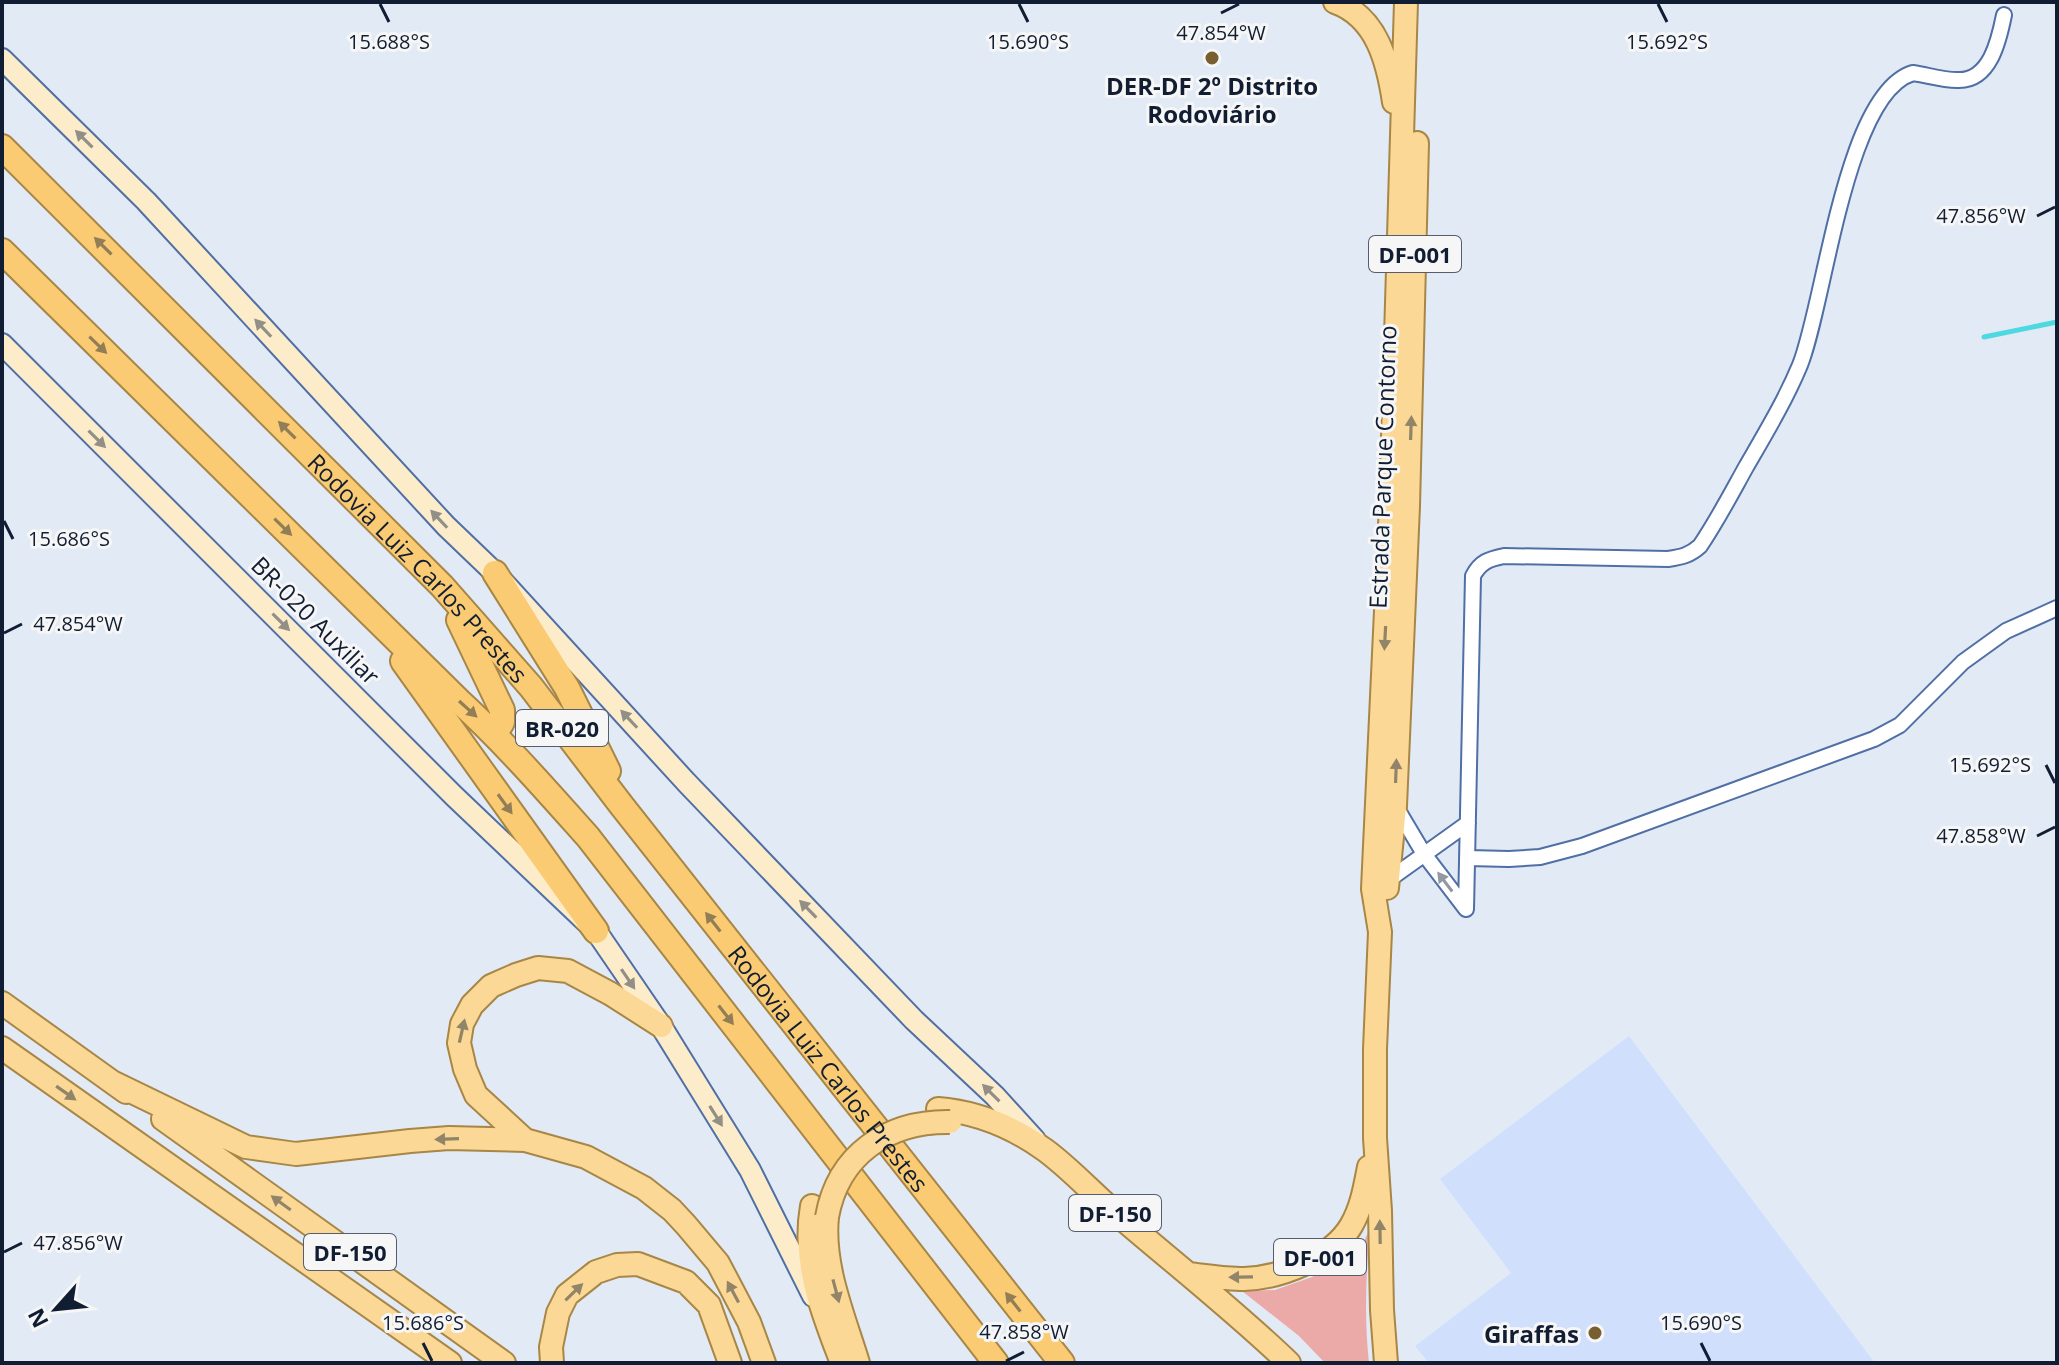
<svg xmlns="http://www.w3.org/2000/svg" width="2059" height="1365" font-family="'Open Sans',sans-serif">
<style>
.built{fill:#d0e0fc}
.green{fill:#ebaaa8}
.lines{fill:none;stroke-linecap:round;stroke-linejoin:round}
.stream{stroke:#4ed9e1;stroke-width:5}
.minor-casing{stroke:#4f6fa5;stroke-width:18}
.secondary-casing{stroke:#4f6fa5;stroke-width:24}
.primary-casing{stroke:#a78646;stroke-width:26}
.trunk-casing{stroke:#a78646;stroke-width:28}
.minor{stroke:#fff;stroke-width:14}
.secondary{stroke:#fdecca;stroke-width:20}
.primary{stroke:#fbd896;stroke-width:22}
.trunk{stroke:#facb73;stroke-width:24}
.primary-bridge-casing{stroke:#a78646;stroke-width:26;stroke-linecap:butt}
.primary-bridge{stroke:#fbd896;stroke-width:22}
.oneway{fill:#928f86}
.oneway2{fill:#917d56}
.oneway3{fill:#918469}
.oneway4{fill:#9399a3}
.ticks{fill:none;stroke:#101d33;stroke-width:3}
.poi-dot{fill:#785e30;stroke:#f6f6f6;stroke-width:3}
.labels{text-anchor:middle;dominant-baseline:central;stroke-width:6;stroke-linejoin:round;paint-order:stroke}
.shield{fill:#f6f6f6;stroke:#555e6e;stroke-width:2}
.shield-label{font-size:22px;font-weight:bold;fill:#101d33}
.poi-label{font-size:24px;font-weight:bold;fill:#101d33;stroke:#f6f6f6}
.street-label{font-size:24px;fill:#101d33;stroke:#f6f6f6}
.ticks-label{font-size:20px;text-anchor:middle;fill:#101d33;stroke:#f6f6f6;stroke-width:6;stroke-linejoin:round;paint-order:stroke}
</style>
<rect width="100%" height="100%" fill="#e2eaf6"/>
<path class="built" d="M1629,1036l246,327h-446l-14,-17 96,-73 -71,-94z"/>
<path class="green" d="M1370,1228c-4,45 -6,89 -1,135h-44l-26,-27 -57,-45 33,-1 37,-13 50,-31z"/>
<g class="lines">
<path class="stream" d="M1984,337l73,-15"/>
<defs>
<path id="minor" d="M1396,807l28,47 42,55
M1468,858l41,1 31,-2 42,-11 292,-107 26,-14 63,-63 43,-31 51,-23
M1387,881l81,-58
M1466,909l7,-333c7,-14 16,-17 31,-20l164,3c14,-2 22,-4 32,-13 17,-25 31,-52 46,-79 19,-33 39,-66 54,-102 25,-62 45,-272 113,-292 14,2 29,7 44,7 33,2 42,-40 47,-65"/>
<path id="secondary" d="M2,59l144,142 300,325 49,47 191,209 228,238 81,76 40,44
M2,344l452,452 142,135 65,95 89,144 63,126"/>
<path id="primary" d="M1335,2c42,15 53,60 59,100
M1387,888l8,-82 13,-300 9,-363
M2,1003l124,89
M2,1048l448,315
M114,1083l132,64 50,7 114,-13 39,-3 76,2 61,17 58,31 28,22 14,15 32,38 31,59 15,41
M938,1109c38,3 75,18 107,41 26,19 48,44 73,65 57,49 117,96 171,148
M163,1119l341,244
M525,1140l-49,-45 -11,-26 -6,-26 3,-19 10,-19 19,-19 25,-11 22,-7 30,3 43,23 50,32
M812,1206c-10,57 10,105 30,157
M827,1217c-5,49 17,100 31,146
M1188,1274c18,2 38,5 56,5 36,-1 88,-21 107,-53 11,-19 14,-39 18,-59
M552,1363l-1,-16 7,-34 9,-18 29,-23 21,-7 21,-1 48,18 23,23 21,58
M1386,1363l-4,-53 -2,-99 -5,-73v-89l5,-117 -7,-43 18,-385 15,-502"/>
<g id="trunk">
<path id="s1" d="M2,147l440,439 89,101 91,119 440,557"/>
<path d="M2,251l457,450c46,42 87,89 129,136l408,526"/>
<path d="M495,573l72,115 41,83"/>
<path d="M459,620l43,90v12l-7,11"/>
<path d="M403,661l193,270"/>
</g>
</defs>
<use href="#minor" class="minor-casing"/>
<use href="#secondary" class="secondary-casing"/>
<use href="#primary" class="primary-casing"/>
<use href="#trunk" class="trunk-casing"/>
<use href="#minor" class="minor"/>
<use href="#secondary" class="secondary"/>
<use href="#primary" class="primary"/>
<use href="#trunk" class="trunk"/>
<defs>
<path id="primary-bridge" d="M827,1217c11,-62 60,-96 123,-95"/>
</defs>
<use href="#primary-bridge" class="primary-bridge-casing"/>
<use href="#primary-bridge" class="primary-bridge"/>
</g>
<defs><path id="oneway-solid" d="M-6-.8H1V-3.2L6.5 0L1 3.2V.8H-6Z" transform="scale(2)"/></defs>
<g class="oneway">
<use href="#oneway-solid" transform="translate(84 139) rotate(-135)"/>
<use href="#oneway-solid" transform="translate(263 328) rotate(-133)"/>
<use href="#oneway-solid" transform="translate(97 439) rotate(45)"/>
<use href="#oneway-solid" transform="translate(439 519) rotate(-133)"/>
<use href="#oneway-solid" transform="translate(281 622) rotate(45)"/>
<use href="#oneway-solid" transform="translate(629 719) rotate(-133)"/>
<use href="#oneway-solid" transform="translate(808 909) rotate(-134)"/>
<use href="#oneway-solid" transform="translate(628 979) rotate(56)"/>
<use href="#oneway-solid" transform="translate(991 1093) rotate(-135)"/>
<use href="#oneway-solid" transform="translate(716 1116) rotate(58)"/>
</g>
<g class="oneway2">
<use href="#oneway-solid" transform="translate(103 246) rotate(-135)"/>
<use href="#oneway-solid" transform="translate(98 345) rotate(44)"/>
<use href="#oneway-solid" transform="translate(287 430) rotate(-135)"/>
<use href="#oneway-solid" transform="translate(283 527) rotate(44)"/>
<use href="#oneway-solid" transform="translate(468 709) rotate(42)"/>
<use href="#oneway-solid" transform="translate(505 804) rotate(54)"/>
<use href="#oneway-solid" transform="translate(713 922) rotate(-128)"/>
<use href="#oneway-solid" transform="translate(726 1015) rotate(52)"/>
<use href="#oneway-solid" transform="translate(1013 1302) rotate(-128)"/>
</g>
<g class="oneway3">
<use href="#oneway-solid" transform="translate(1411 428) rotate(-88)"/>
<use href="#oneway-solid" transform="translate(1385 638) rotate(93)"/>
<use href="#oneway-solid" transform="translate(1396 771) rotate(-88)"/>
<use href="#oneway-solid" transform="translate(462 1031) rotate(-77)"/>
<use href="#oneway-solid" transform="translate(66 1093) rotate(35)"/>
<use href="#oneway-solid" transform="translate(447 1139) rotate(178)"/>
<use href="#oneway-solid" transform="translate(281 1203) rotate(-144)"/>
<use href="#oneway-solid" transform="translate(1380 1232) rotate(-91)"/>
<use href="#oneway-solid" transform="translate(1241 1277) rotate(179)"/>
<use href="#oneway-solid" transform="translate(836 1291) rotate(75)"/>
<use href="#oneway-solid" transform="translate(574 1292) rotate(-44)"/>
<use href="#oneway-solid" transform="translate(733 1292) rotate(-118)"/>
</g>
<use class="oneway4" href="#oneway-solid" transform="translate(1445 882) rotate(-127)"/>
<path class="ticks" d="M380,4l9,18M1019,4l9,18M1658,4l9,18M1221,13l18,-9M2037,216l18,-9M4,521l9,18M4,633l18,-9M2046,765l9,18M2037,836l18,-9M4,1252l18,-9M423,1343l9,18M1701,1343l9,18M1006,1361l18,-9"/>
<g class="poi-dot">
<circle cx="1212" cy="58" r="8"/>
<circle cx="1595" cy="1333" r="8"/>
</g>
<g class="labels">
<g class="shield">
<rect x="1369" y="236" width="92" height="36" rx="6"/>
<rect x="516" y="710" width="92" height="36" rx="6"/>
<rect x="1069" y="1195" width="92" height="36" rx="6"/>
<rect x="304" y="1234" width="92" height="36" rx="6"/>
<rect x="1274" y="1239" width="92" height="36" rx="6"/>
</g>
<g class="shield-label">
<text x="1415" y="254">DF-001</text>
<text x="562" y="728">BR-020</text>
<text x="1115" y="1213">DF-150</text>
<text x="350" y="1252">DF-150</text>
<text x="1320" y="1257">DF-001</text>
</g>
<g class="poi-label">
<text x="1212" y="85">DER-DF 2º Distrito<tspan x="1212" dy="28">Rodoviário</tspan></text>
<text x="1579" y="1333" text-anchor="end">Giraffas</text>
</g>
<g class="street-label">
<text transform="translate(1382 467) rotate(-88)">Estrada Parque Contorno</text>
<text stroke="none"><textPath href="#s1" startOffset="592">Rodovia Luiz Carlos Prestes</textPath></text>
<text transform="translate(316 620) rotate(45)">BR-020 Auxiliar</text>
<text stroke="none"><textPath href="#s1" startOffset="1240">Rodovia Luiz Carlos Prestes</textPath></text>
</g>
</g>
<g class="ticks-label">
<text x="1221" y="40">47.854°W</text>
<text x="389" y="49">15.688°S</text>
<text x="1028" y="49">15.690°S</text>
<text x="1667" y="49">15.692°S</text>
<text x="1981" y="223">47.856°W</text>
<text x="69" y="546">15.686°S</text>
<text x="78" y="631">47.854°W</text>
<text x="1990" y="772">15.692°S</text>
<text x="1981" y="843">47.858°W</text>
<text x="78" y="1250">47.856°W</text>
<text x="423" y="1330">15.686°S</text>
<text x="1701" y="1330">15.690°S</text>
<text x="1024" y="1339">47.858°W</text>
</g>
<rect width="2059" height="1365" fill="none" stroke="#101d33" stroke-width="8"/>
<g transform="translate(56 1309) rotate(243)" stroke="#f6f6f6" stroke-width="6" paint-order="stroke">
<path d="M0-6L14 30L0 20L-14 30Z" fill="#101d33"/>
<text y="-12" font-size="22" font-weight="bold" text-anchor="middle" fill="#101d33">N</text>
</g>
</svg>
